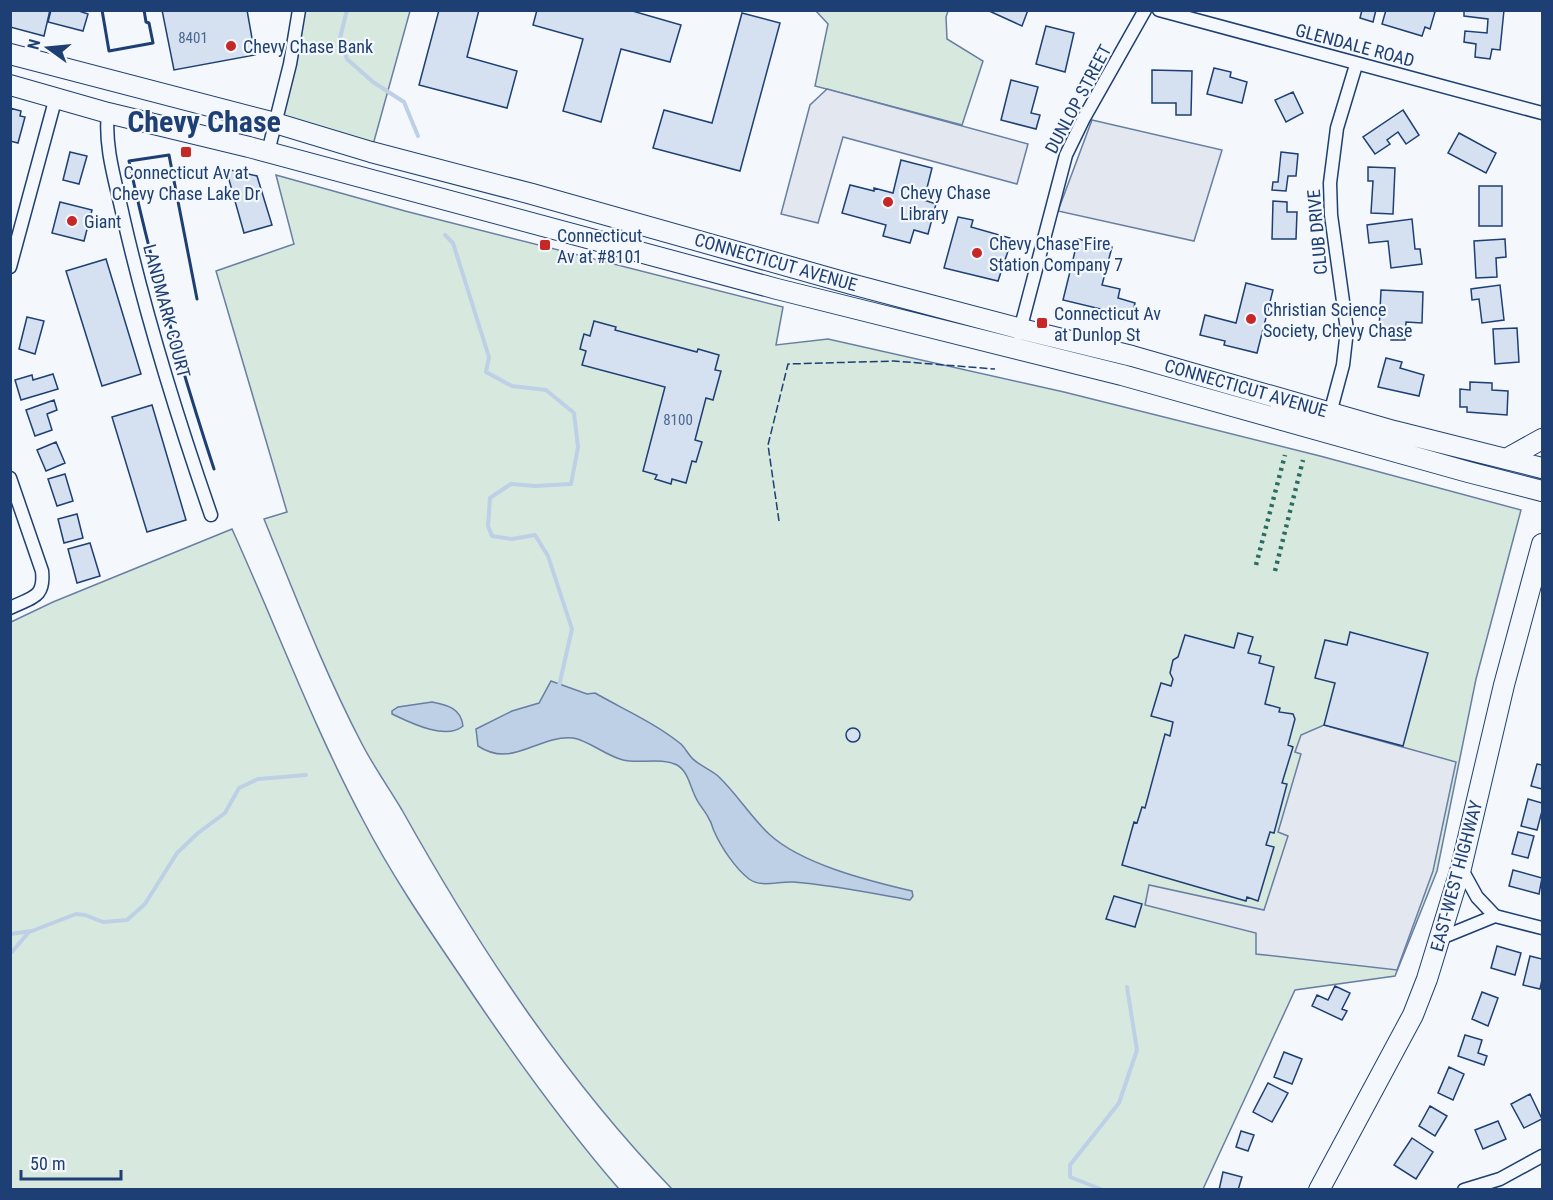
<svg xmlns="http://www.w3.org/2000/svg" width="1553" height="1200" font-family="'Roboto Condensed',sans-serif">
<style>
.green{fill:#d7e8df;stroke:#687fa3;stroke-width:1.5}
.parking{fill:#e3e8f0;stroke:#687fa3;stroke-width:1.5}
.water{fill:#bed0e5;stroke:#687fa3;stroke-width:1.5}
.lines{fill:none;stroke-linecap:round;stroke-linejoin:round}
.stream{stroke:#bed0e5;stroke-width:4}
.building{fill:#d5e0f0;stroke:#1d3f73;stroke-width:1.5}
.street-casing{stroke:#1d3f73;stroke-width:15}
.primary-casing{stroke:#1d3f73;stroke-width:22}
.street{stroke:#f4f7fb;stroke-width:12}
.primary{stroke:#f4f7fb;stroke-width:20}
.hedge{stroke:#2c6c60;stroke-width:4.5;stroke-dasharray:3 4.5;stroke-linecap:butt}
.fence{stroke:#1d3f73;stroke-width:1.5;stroke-dasharray:8 3;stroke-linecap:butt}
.wall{stroke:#1d3f73;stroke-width:3}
.poi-dot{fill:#c62828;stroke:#f4f7fb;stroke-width:2}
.labels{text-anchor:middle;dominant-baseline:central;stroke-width:4.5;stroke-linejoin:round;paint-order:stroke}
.number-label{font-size:15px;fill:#4b6792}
.street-label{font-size:18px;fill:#1d3f73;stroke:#f4f7fb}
.poi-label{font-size:18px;fill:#1d3f73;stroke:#f4f7fb;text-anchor:start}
.town-label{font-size:30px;font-weight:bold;fill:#1d3f73;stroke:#f4f7fb}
</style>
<rect width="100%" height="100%" fill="#f4f7fb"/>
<path class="green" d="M299,11h111l-39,141 -96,-29z
M816,11h132l-2,6 1,22 36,22 -21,64 -147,-39 13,-62z
M276,175l129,36 378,96 -7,38 52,-6 236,53 256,64 201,54 -45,169 -39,192 -42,105 -100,14 -92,199h-531c-108,-112 -194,-243 -270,-379 -13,-22 -28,-43 -40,-66 -38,-73 -67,-149 -98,-225l23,-7 -71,-241 78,-27z
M232,529c44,97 81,197 131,291 28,54 62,104 96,154 50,75 102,148 160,215h-608v-567l42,-20z"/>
<path class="parking" d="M827,89l201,55 -11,40 -174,-47 -25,86 -37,-9 29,-109z
M1092,120l130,30 -28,91 -136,-30z
M1324,725l132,37 -23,109 -36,99 -141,-16v-21l-111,-28 4,-20 115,25 24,-74 -10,-4 23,-78 -6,-2 6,-17z"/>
<path class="water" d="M551,681l36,13 8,-1c28,16 60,30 86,51 4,4 7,10 11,14 5,6 19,12 26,18 19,18 32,40 51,58 32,30 100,47 143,57l1,5 -3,4c-39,-7 -78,-15 -117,-18 -14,-1 -32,6 -44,-3 -14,-11 -28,-32 -35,-48 -2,-4 -2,-8 -5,-12 -3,-7 -9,-13 -12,-19 -7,-12 -8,-28 -20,-35 -16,-8 -38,-1 -54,-5 -17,-4 -35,-20 -50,-22 -36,-3 -60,31 -95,8l-2,-17 36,-18 27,-8z
M432,702c15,3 29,6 31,24 -17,15 -54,-4 -71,-12v-3l6,-4z"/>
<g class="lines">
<path class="stream" d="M347,10l-7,28 7,21 26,23 31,20 14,34
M445,235l8,8 36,114 -3,15 26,14 34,4 28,23 4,34 -7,37 -36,2 -24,-2 -21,14 -2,28 4,10 20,3 23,-4 13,21 24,73 -13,57
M10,934l22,-3 44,-17 9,1 18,7 24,-2 18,-16 32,-51 21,-20 27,-20 14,-25 19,-9 48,-4
M10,954l19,-22
M1103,1190l-33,-13v-12l49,-62 18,-53 -10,-63"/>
</g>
<path class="building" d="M10,10h40l-6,26 -34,-9z
M51,10h25l12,4 -5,17 -35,-9z
M162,10h85l8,45 -81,15z
M439,10h40l-12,47 50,14 -10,37 -88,-23z
M537,10h92l52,15 -11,37 -49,-13 -20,73 -38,-11 20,-72 -50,-14z
M987,10h41l-6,16z
M1362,10h14l-3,12 -13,-4z
M1386,10h45l4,2 -5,17 -5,-2 -3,9 -40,-12z
M1464,10h40l-4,40 -8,-1 -2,10 -15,-2 1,-13 -12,-2 1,-11 22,2 1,-14 -24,-3z
M742,13l38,10 -40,148 -87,-23 11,-38 48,13z
M1046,26l28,7 -9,39 -29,-8z
M1214,68l17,4 -1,5 17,5 -5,21 -35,-9z
M1152,70l40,1 -1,44h-15v-12h-24z
M1011,80l27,7 -7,26 9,2 -4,14 -35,-9z
M1293,92l10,21 -17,9 -11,-22z
M10,108l11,3 -1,5 5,1 -7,26 -8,-2z
M1403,110l16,25 -13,9 -8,-12 -11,8 3,4 -15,10 -12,-17z
M1459,133l37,20 -10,20 -38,-20z
M70,152l17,4 -8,28 -16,-4z
M1281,152l17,2 -2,22h-8l-2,15 -14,-1 1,-8h5z
M901,160l31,8 -8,32 12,4 -8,30 -14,-4 -4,13 -27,-7 3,-11 -44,-12 8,-28 24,6v-3l19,5z
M1368,167l27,1 -2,46 -22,-1 2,-32h-5z
M226,169l31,7 15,49 -28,8z
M1479,186h23v40h-23z
M1273,201l14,1v10h10l-1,27h-24z
M60,202l32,8 -8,31 -32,-8z
M958,217l15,3 -2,7 39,11 -1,10 -11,33 -54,-13z
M1412,219l3,30h5l2,15 -31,4 -3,-27 -19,2 -2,-18z
M1078,239l34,8 -10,38 18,4 -2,9 17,5 -4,18 -23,-6 1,-4 -46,-11z
M1505,239l1,18 -10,1 1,19 -21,1 -2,-37z
M106,259l35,115 -39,12 -36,-115z
M1246,283l27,7 -16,63 -33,-8 1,-4 -25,-6 5,-20 31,8z
M1500,285l4,35 -22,3 -3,-24 -7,1 -1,-11z
M1381,290l42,2 -1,31 -16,-1 -1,18h-14v-8l-12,-1z
M27,317l17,4 -9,33 -16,-5z
M594,321l22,6 -1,3 82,22 1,-3 21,6 -4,15 6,1 -8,29 -7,-2 -11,42 7,2 -6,20 -4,-1 -6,22 -14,-4 -1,5 -16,-5 2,-4 -14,-4 22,-84 -83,-22 4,-14 -6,-2 2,-8 2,-7 6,2z
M1517,328l2,34 -24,2 -2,-35z
M1386,358l16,4 -2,6 24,7 -5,21 -41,-9z
M53,374l5,15 -37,11 -6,-20 17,-5 1,5z
M1470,382l22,1v7l16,1 -1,24 -40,-3v-5h-7v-18l10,1z
M54,400l3,10 -10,4 5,16 -17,6 -9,-26z
M152,405l34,115 -39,12 -35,-115z
M56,442l9,21 -19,8 -9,-21z
M65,474l8,27 -16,5 -9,-27z
M77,514l6,24 -19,5 -6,-24z
M90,543l10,33 -23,7 -9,-34z
M1350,632l78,21 -25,93 -79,-21 11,-42 -20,-5 10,-38 22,5z
M1238,633l15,4 -5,16 13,3 -2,7 15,4 -9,37 15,4 -1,4 14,2 2,5 -7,26 5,2 -11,36 5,1 -13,49 -4,-1 -4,13 8,2 -16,54 -11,-4 -1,4 -124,-36 12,-43 3,1 5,-16 3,1 20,-74 5,2 3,-14 -22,-6 10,-33 10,3 2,-7 -3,-6 3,-13 5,-3 7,-22 49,13z
M846 735a7 7 0 1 1 14 0a7 7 0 1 1-14 0Z
M1537,764l5,1v24l-11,-3z
M1528,799l14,4v8l-5,19 -16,-4z
M1518,832l16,4 -6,22 -16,-4z
M1513,870l29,8 -3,16 -30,-8z
M1114,896l28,8 -7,23 -29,-8z
M1497,946l24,7 -6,22 -24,-7z
M1530,956l12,3v21l-2,9 -17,-4z
M1335,986l15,7 -8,16 5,2 -5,9 -30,-14 5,-11 11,5z
M1482,992l16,6 -10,28 -16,-7z
M1465,1035l17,5 -4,13 9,3 -3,9 -26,-9z
M1284,1052l18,7 -10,25 -18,-7z
M1449,1067l15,7 -11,26 -15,-7z
M1268,1083l20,10 -16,29 -19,-10z
M1530,1094l12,25 -18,9 -13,-24z
M1430,1106l17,10 -12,20 -16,-10z
M1498,1121l8,18 -23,10 -8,-19z
M1241,1131l13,4 -6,16 -12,-4z
M1412,1138l21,14 -17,27 -22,-14z
M1223,1172l19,5 -4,13h-19z"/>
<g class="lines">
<defs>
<path id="street" d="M1159,10l383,103
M108,113c-4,34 8,70 15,103 23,101 54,201 88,299
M268,152l22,-88 9,-54
M10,267l46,-170
M1019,334l47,-179 18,-37 61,-108
M1329,417l14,-52 4,-35 -16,-115 -1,-32 7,-55 19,-63
M10,478l32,93c3,27 -10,26 -32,37
M1461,868l16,29 18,19 47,12
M1441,938l54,-22
M1464,1190l36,-11 42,-23"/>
<path id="primary" d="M10,54l265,69 96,29 161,42 319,90 170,45 111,27 262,75 148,37
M10,85l98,28 141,34 528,142 345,86 346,97 74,19
M1506,459l36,-20
M1319,1190l94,-175 14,-36 34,-111 43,-183 38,-141"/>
</defs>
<use href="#street" class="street-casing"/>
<use href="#primary" class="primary-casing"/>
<use href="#street" class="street"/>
<use href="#primary" class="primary"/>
<path class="hedge" d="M1256,565l29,-110
M1275,571l28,-111"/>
<path class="fence" d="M779,521l-11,-76 20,-81 106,-3 101,8"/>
<path class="wall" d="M102,10l7,41 44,-8 -4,-20 -3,-1 -2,-12
M197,299l-28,-144 -40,6c22,104 52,207 85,308"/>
</g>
<g class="poi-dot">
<circle cx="231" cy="46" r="6"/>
<rect x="180" y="146" width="12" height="12" rx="3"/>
<circle cx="888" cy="202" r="6"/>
<circle cx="72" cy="221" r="6"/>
<rect x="539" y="239" width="12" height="12" rx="3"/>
<circle cx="977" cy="253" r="6"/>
<circle cx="1251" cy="319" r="6"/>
<rect x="1036" y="317" width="12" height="12" rx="3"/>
</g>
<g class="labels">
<g class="number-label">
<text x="193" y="38">8401</text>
<text x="678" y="420">8100</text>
</g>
<g class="street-label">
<text transform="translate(1355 45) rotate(15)">GLENDALE ROAD</text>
<text transform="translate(1078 99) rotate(-62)">DUNLOP STREET</text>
<text transform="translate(1317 232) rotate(-95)">CLUB DRIVE</text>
<text transform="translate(776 262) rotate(16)">CONNECTICUT AVENUE</text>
<text transform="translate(167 311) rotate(75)">LANDMARK COURT</text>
<text transform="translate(1246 388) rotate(16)">CONNECTICUT AVENUE</text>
<text transform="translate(1456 876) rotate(-75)">EAST-WEST HIGHWAY</text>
</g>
<g class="poi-label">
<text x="243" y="46">Chevy Chase Bank</text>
<text x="186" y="172" text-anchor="middle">Connecticut Av at<tspan x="186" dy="21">Chevy Chase Lake Dr</tspan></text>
<text x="900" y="192">Chevy Chase<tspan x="900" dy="21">Library</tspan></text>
<text x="84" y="221">Giant</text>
<text x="557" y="235">Connecticut<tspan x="557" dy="21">Av at #8101</tspan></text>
<text x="989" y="243">Chevy Chase Fire<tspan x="989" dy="21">Station Company 7</tspan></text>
<text x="1263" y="309">Christian Science<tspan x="1263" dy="21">Society, Chevy Chase</tspan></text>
<text x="1054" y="313">Connecticut Av<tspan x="1054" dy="21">at Dunlop St</tspan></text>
</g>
<g class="town-label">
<text x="204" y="121">Chevy Chase</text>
</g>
</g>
<rect width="1553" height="1200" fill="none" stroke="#1d3f73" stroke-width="24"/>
<g transform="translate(48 48) rotate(285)" stroke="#f4f7fb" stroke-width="4.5" paint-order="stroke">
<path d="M0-4.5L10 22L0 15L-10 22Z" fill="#1d3f73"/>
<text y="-9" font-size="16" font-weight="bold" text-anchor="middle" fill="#1d3f73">N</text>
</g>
<path d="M21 1170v9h100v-9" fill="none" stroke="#1d3f73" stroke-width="3"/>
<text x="30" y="1170" font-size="18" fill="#1d3f73" stroke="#f4f7fb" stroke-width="4.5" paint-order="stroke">50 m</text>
</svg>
